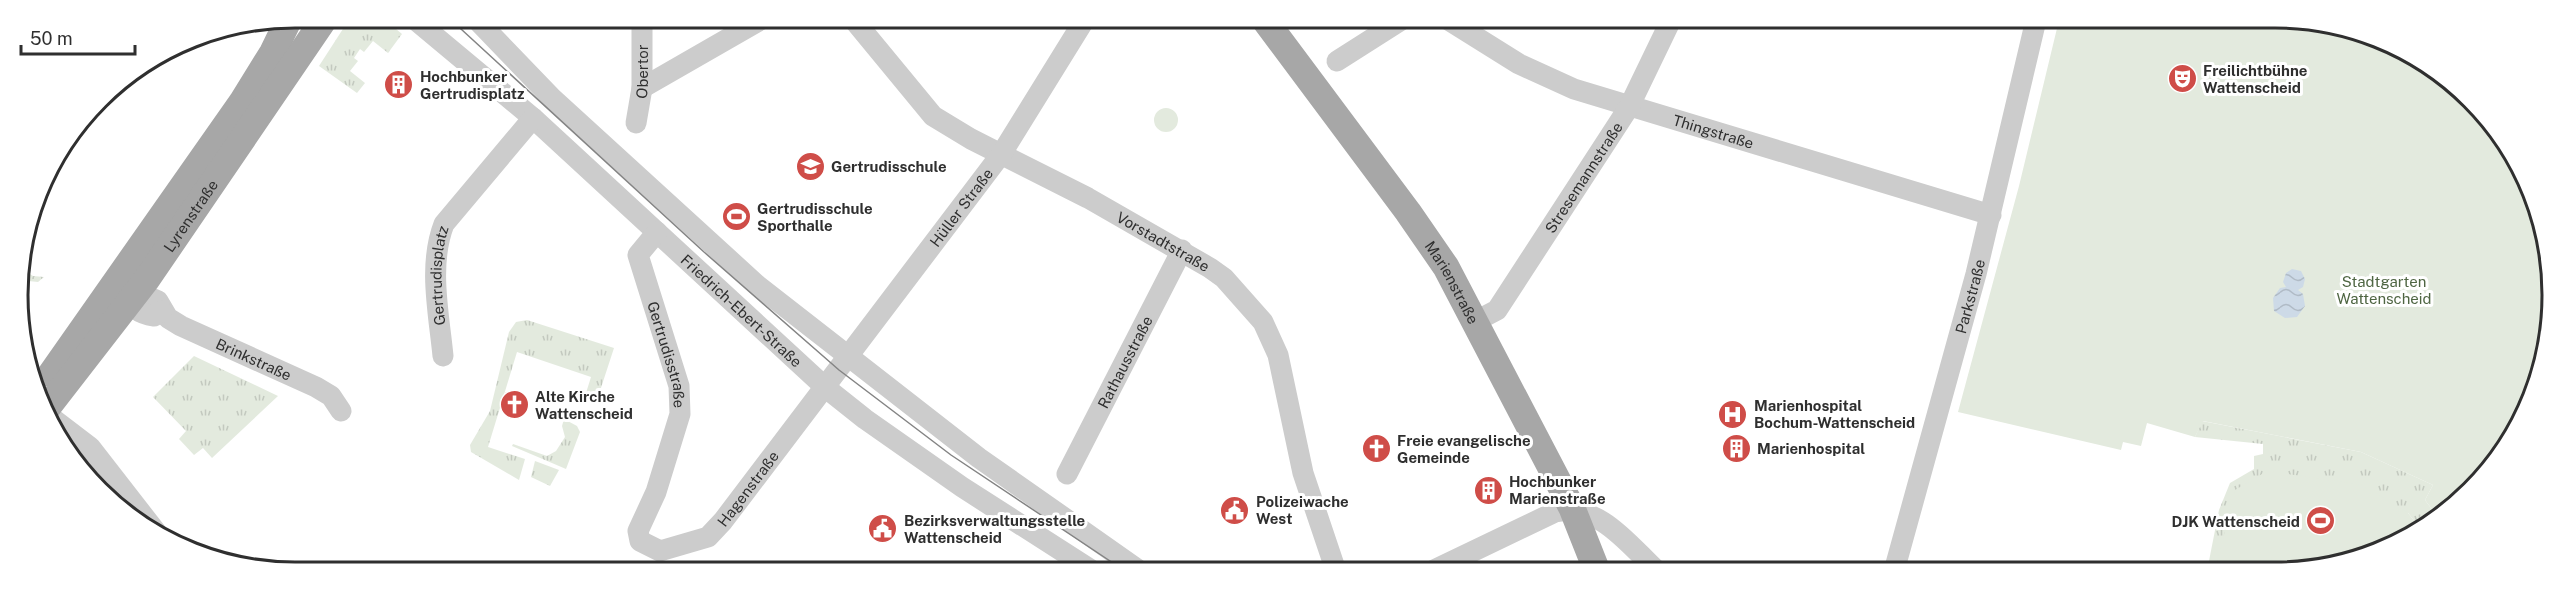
<svg xmlns="http://www.w3.org/2000/svg" width="2570" height="591" font-family="'Public Sans',sans-serif">
<style>
.grass{fill:url(#grass-tufts)}
.forest{fill:url(#forest-crowns)}
.green{fill:#e3eade}
.water{fill:url(#water-waves)}
.lines{fill:none;stroke-linecap:round;stroke-linejoin:round}
.minor{stroke:#ccc;stroke-width:21}
.major{stroke:#a7a7a7;stroke-width:27}
.tram{stroke:#848484;stroke-width:1.5}
.labels{text-anchor:middle;dominant-baseline:central;stroke-width:6;stroke-linejoin:round;paint-order:stroke}
.poi-label{font-size:15px;font-weight:bold;fill:#2f2f2f;stroke:#fff;text-anchor:start}
.street-label{font-size:15px;fill:#2f2f2f;stroke:#fff}
.park-label{font-size:15px;fill:#4e6542;stroke:#fff}
.rim{fill:none;stroke:#2f2f2f;stroke-width:3}
</style>
<defs>
<pattern id="grass-tufts" width="24" height="20" patternUnits="userSpaceOnUse" patternTransform="scale(1.5)"><rect width="24" height="20" fill="#e3eade"/><path d="M3 7l-1-3M5 7V3M7 7l1-3M15 17l-1-3M17 17v-4M19 17l1-3" fill="none" stroke="#c3c9bf"/></pattern>
<pattern id="forest-crowns" width="20" height="18" patternUnits="userSpaceOnUse" patternTransform="scale(1.5)"><rect width="20" height="18" fill="#e3eade"/><path d="M2 6a3 3 0 1 1 6 0M12 15a3 3 0 1 1 6 0" fill="none" stroke="#c3c9bf"/></pattern>
<pattern id="water-waves" width="16" height="10" patternUnits="userSpaceOnUse" patternTransform="scale(1.5)"><rect width="16" height="10" fill="#cddae7"/><path d="M0 5q4-4 8 0t8 0" fill="none" stroke="#b0bbc6"/></pattern>
</defs>
<rect width="100%" height="100%" fill="#fff"/>
<path class="grass" d="M350,18h33l19,16 -14,19 -15,-12 -9,11 -4,-3 -6,9 4,3 -8,10 15,12 -8,10 -38,-27z
M527,320l87,28 -16,49 -12,-4 5,-16 -74,-25 -29,95 37,12 -6,21 -48,-28 -1,-7 20,-34 19,-79 7,-10z
M194,356l84,40 -66,62 -9,-10 -9,7 -15,-16 7,-8 -33,-34z
M564,419l13,7 3,6 -14,37 -54,-23 1,-2 34,12 9,-5 9,-14 -3,-11z
M2202,421l159,31 72,33 -8,15 12,16 -17,12 -12,-15 -184,58h-17l12,-61 11,-27 24,-14v-13l9,-2v-10l-68,-7z
M535,461l24,9 -9,16 -19,-9z"/>
<path class="forest" d="M21,268l12,8 11,1 -6,5 -19,-2z"/>
<path class="green" d="M2059,20h252l103,35 81,72 48,97 7,108 -27,87 -53,73 -33,24 -12,-16 8,-15 -72,-33 -158,-31 -8,16 -48,-14 -6,23 -18,-4 -2,8 -163,-38 61,-226z
M1154 120a12 12 0 1 1 24 0a12 12 0 1 1-24 0Z
M2267,471l95,14 46,28 12,15 -23,17 -87,26h-95l20,-81z"/>
<path class="water" d="M2292,269l9,2 4,8 -2,8 -5,3 5,4 2,12 -8,11 -12,1 -11,-7 -1,-13 7,-10 6,-1 -3,-5 3,-9z"/>
<g class="lines">
<g class="minor">
<path id="s1" d="M413,18l120,100 293,270 39,31 97,68 131,84"/>
<path d="M475,18l77,80 205,187 222,173 161,113"/>
<path id="s2" d="M853,19l80,97 38,23 117,59 122,70 14,10 39,44 15,33 25,118 33,98"/>
<path id="s3" d="M1447,19l72,45 55,25 417,126"/>
<path d="M1337,61l66,-42"/>
<path d="M642,88l120,-69"/>
<path id="s4" d="M636,123l6,-35v-70"/>
<path id="s5" d="M657,232l-19,23 41,131 1,28 -24,78 -18,39 2,10 20,10 48,-14 15,-16 279,-368 83,-134"/>
<path id="s6" d="M123,286l35,15 10,17 13,8 135,61 15,9 10,15"/>
<path d="M121,291c7,14 17,23 33,25l8,-5"/>
<path id="s7" d="M1476,321l21,-11 132,-203 42,-87"/>
<path id="s8" d="M443,356c-4,-42 -15,-91 1,-132l89,-106"/>
<path d="M52,418l38,29 70,90"/>
<path id="s9" d="M1067,474l115,-224"/>
<path d="M1432,571l123,-59c44,-9 73,32 102,59"/>
<path id="s10" d="M1894,571l82,-297 60,-254"/>
</g>
<g class="major">
<path id="s11" d="M1264,19l144,193 38,55 126,241 25,63"/>
<path d="M51,374l191,-272 31,-50 16,-33"/>
<path id="s12" d="M47,408l100,-129 178,-261"/>
</g>
<path class="tram" d="M449,18l255,234 135,118 112,85 174,116"/>
</g>
<defs>
<symbol id="theatre-disc" viewBox="-11 -11 22 22"><circle r="9.5" fill="#cf4d48" stroke="#fff"/><path d="M-5-5.5Q0-4 5-5.5V0Q5 5 0 6Q-5 5-5 0ZM-3.3-2.5H-1v1.5H-3.3ZM1-2.5H3.3v1.5H1ZM-2.8 1Q0 5.5 2.8 1Z" fill="#fff"/></symbol>
<symbol id="building-disc" viewBox="-11 -11 22 22"><circle r="9.5" fill="#cf4d48" stroke="#fff"/><path d="M-4-6H4V6H1V3H-1V6H-4ZM-2.5-4.3h1.7v1.8h-1.7ZM.8-4.3h1.7v1.8H.8ZM-2.5-1h1.7V.8h-1.7ZM.8-1h1.7V.8H.8Z" fill="#fff"/></symbol>
<symbol id="school-disc" viewBox="-11 -11 22 22"><circle r="9.5" fill="#cf4d48" stroke="#fff"/><path d="M0-5L7-2L0 1L-7-2ZM-4 1L0 2.5L4 1V4Q0 6-4 4Z" fill="#fff"/></symbol>
<symbol id="stadium-disc" viewBox="-11 -11 22 22"><circle r="9.5" fill="#cf4d48" stroke="#fff"/><path d="M0-5a6.5 5 0 1 0 0 10a6.5 5 0 1 0 0-10ZM-3.5-1.8h7v3.6h-7Z" fill="#fff"/></symbol>
<symbol id="church-disc" viewBox="-11 -11 22 22"><circle r="9.5" fill="#cf4d48" stroke="#fff"/><path d="M-1.2-6h2.4v3.5h3.3v2.4h-3.3V6h-2.4V-.1h-3.3v-2.4h3.3Z" fill="#fff"/></symbol>
<symbol id="hospital-disc" viewBox="-11 -11 22 22"><circle r="9.5" fill="#cf4d48" stroke="#fff"/><path d="M-5-5h3v3.5h4V-5h3V5h-3V1.5h-4V5h-3Z" fill="#fff"/></symbol>
<symbol id="civic-disc" viewBox="-11 -11 22 22"><circle r="9.5" fill="#cf4d48" stroke="#fff"/><path d="M-.6-6.5H3V-4.5H.6V-3L4-1V1h2V6H-6V1h2V-1L-.6-3ZM-1.2 2.5V6h2.4V2.5Z" fill="#fff"/></symbol>
</defs>
<g fill-rule="evenodd">
<use href="#theatre-disc" x="2166" y="62" width="33" height="33"/>
<use href="#building-disc" x="382" y="68" width="33" height="33"/>
<use href="#school-disc" x="794" y="150" width="33" height="33"/>
<use href="#stadium-disc" x="720" y="200" width="33" height="33"/>
<use href="#church-disc" x="498" y="388" width="33" height="33"/>
<use href="#hospital-disc" x="1716" y="398" width="33" height="33"/>
<use href="#building-disc" x="1720" y="432" width="33" height="33"/>
<use href="#church-disc" x="1360" y="432" width="33" height="33"/>
<use href="#building-disc" x="1472" y="474" width="33" height="33"/>
<use href="#civic-disc" x="1218" y="494" width="33" height="33"/>
<use href="#stadium-disc" x="2304" y="504" width="33" height="33"/>
<use href="#civic-disc" x="866" y="512" width="33" height="33"/>
</g>
<g class="labels">
<g class="poi-label">
<text x="2203" y="70">Freilichtbühne<tspan x="2203" dy="17">Wattenscheid</tspan></text>
<text x="420" y="76">Hochbunker<tspan x="420" dy="17">Gertrudisplatz</tspan></text>
<text x="831" y="166">Gertrudisschule</text>
<text x="757" y="208">Gertrudisschule<tspan x="757" dy="17">Sporthalle</tspan></text>
<text x="535" y="396">Alte Kirche<tspan x="535" dy="17">Wattenscheid</tspan></text>
<text x="1754" y="405">Marienhospital<tspan x="1754" dy="17">Bochum-Wattenscheid</tspan></text>
<text x="1397" y="440">Freie evangelische<tspan x="1397" dy="17">Gemeinde</tspan></text>
<text x="1757" y="448">Marienhospital</text>
<text x="1509" y="481">Hochbunker<tspan x="1509" dy="17">Marienstraße</tspan></text>
<text x="1256" y="501">Polizeiwache<tspan x="1256" dy="17">West</tspan></text>
<text x="904" y="520">Bezirksverwaltungsstelle<tspan x="904" dy="17">Wattenscheid</tspan></text>
<text x="2300" y="521" text-anchor="end">DJK Wattenscheid</text>
</g>
<g class="street-label">
<text stroke="none"><textPath href="#s4" startOffset="52">Obertor</textPath></text>
<text stroke="none"><textPath href="#s3" startOffset="291">Thingstraße</textPath></text>
<text stroke="none"><textPath href="#s7" startOffset="182">Stresemannstraße</textPath></text>
<text stroke="none"><textPath href="#s5" startOffset="818">Hüller Straße</textPath></text>
<text stroke="none"><textPath href="#s12" startOffset="240">Lyrenstraße</textPath></text>
<text stroke="none"><textPath href="#s2" startOffset="388">Vorstadtstraße</textPath></text>
<text stroke="none"><textPath href="#s8" startOffset="81">Gertrudisplatz</textPath></text>
<text stroke="none"><textPath href="#s11" startOffset="324">Marienstraße</textPath></text>
<text stroke="none"><textPath href="#s10" startOffset="285">Parkstraße</textPath></text>
<text stroke="none"><textPath href="#s1" startOffset="440">Friedrich-Ebert-Straße</textPath></text>
<text stroke="none"><textPath href="#s5" startOffset="134">Gertrudisstraße</textPath></text>
<text stroke="none"><textPath href="#s6" startOffset="153">Brinkstraße</textPath></text>
<text stroke="none"><textPath href="#s9" startOffset="126">Rathausstraße</textPath></text>
<text stroke="none"><textPath href="#s5" startOffset="465">Hagenstraße</textPath></text>
</g>
<g class="park-label">
<text x="2384" y="281">Stadtgarten<tspan x="2384" dy="17">Wattenscheid</tspan></text>
</g>
</g>
<path d="M0 0H2570V591H0ZM295 28H2275A267 267 0 0 1 2542 295V295A267 267 0 0 1 2275 562H295A267 267 0 0 1 28 295V295A267 267 0 0 1 295 28Z" fill="#fff" fill-rule="evenodd"/>
<path class="rim" d="M295 28H2275A267 267 0 0 1 2542 295V295A267 267 0 0 1 2275 562H295A267 267 0 0 1 28 295V295A267 267 0 0 1 295 28Z"/>
<path d="M21 45v9h114v-9" fill="none" stroke="#2f2f2f" stroke-width="3"/>
<text x="30" y="45" font-size="18" fill="#2f2f2f" stroke="#ffffff" stroke-width="4.5" paint-order="stroke">50 m</text>
</svg>
